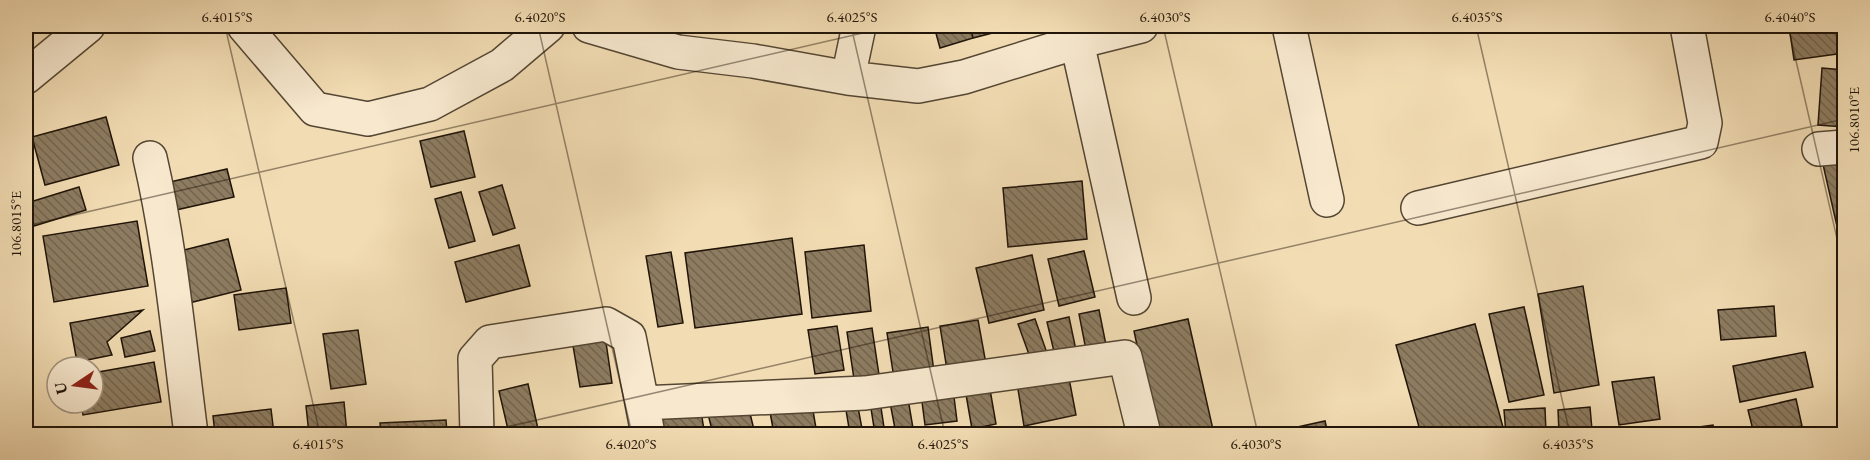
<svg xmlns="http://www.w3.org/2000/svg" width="1870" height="460" font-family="'EB Garamond',serif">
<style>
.building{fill:url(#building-back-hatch);stroke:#201408;stroke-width:1.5}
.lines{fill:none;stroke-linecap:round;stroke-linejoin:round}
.minor-casing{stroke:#544633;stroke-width:36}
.minor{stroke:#f7e8ce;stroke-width:33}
.ticks{fill:none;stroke:#201408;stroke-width:1.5;stroke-opacity:0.45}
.neatline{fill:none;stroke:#201408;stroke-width:2}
.ticks-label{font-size:15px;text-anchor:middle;fill:#201408}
</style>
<defs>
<pattern id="building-back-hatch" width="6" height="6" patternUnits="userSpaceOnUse" patternTransform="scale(1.5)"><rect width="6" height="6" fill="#8d7c61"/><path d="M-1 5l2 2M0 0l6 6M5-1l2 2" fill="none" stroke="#73644e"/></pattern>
</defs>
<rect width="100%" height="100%" fill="#f2dcb3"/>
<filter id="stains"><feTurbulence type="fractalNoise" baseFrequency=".00333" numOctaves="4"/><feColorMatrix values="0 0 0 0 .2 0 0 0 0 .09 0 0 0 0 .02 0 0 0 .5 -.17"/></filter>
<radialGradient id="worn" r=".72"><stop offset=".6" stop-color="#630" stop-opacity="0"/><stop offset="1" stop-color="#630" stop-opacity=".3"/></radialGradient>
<path class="building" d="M934,26h36l3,12 -33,10z
M970,26h37l1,3 -35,9z
M1789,26h55v27l-50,7z
M1822,68l22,2v57l-26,-2z
M106,117l13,48 -74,20 -13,-48z
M464,131l11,46 -44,10 -11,-46z
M1844,155v88l-3,1 -19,-84z
M227,169l7,28 -67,15 -6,-28z
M1082,181l5,58 -79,8 -5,-59z
M502,185l13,43 -22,7 -14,-43z
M79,187l7,23 -52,16 -7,-23z
M461,192l14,49 -26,7 -14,-49z
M137,221l11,65 -94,16 -11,-66z
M792,238l10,76 -107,14 -10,-75z
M228,239l13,51 -56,14 -13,-51z
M519,245l11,41 -64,16 -11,-40z
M864,245l7,66 -59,7 -7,-66z
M1084,251l11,46 -36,9 -11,-47z
M671,252l12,71 -25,4 -12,-71z
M1032,255l12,55 -55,13 -13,-55z
M1583,286l16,99 -45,8 -16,-99z
M286,288l5,35 -52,7 -5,-35z
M1774,306l2,30 -55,4 -3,-30z
M1524,307l20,88 -35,7 -20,-88z
M143,310l-36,32 5,13 -35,7 -7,-39z
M1099,310l8,40 -20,5 -8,-41z
M1069,317l8,38 -21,5 -9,-38z
M1035,319l12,34 -16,7 -13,-36z
M1188,319l26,115h-58l-22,-103z
M978,320l8,44 -39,6 -7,-44z
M1475,324l29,107 -15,3h-68l-25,-89z
M837,326l7,44 -29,4 -7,-44z
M928,327l7,52 -40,6 -8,-52z
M872,328l7,47 -25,4 -7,-47z
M604,329l8,54 -32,4 -9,-53z
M1844,329v41h-3z
M358,330l8,54 -35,5 -8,-55z
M150,331l5,20 -30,6 -4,-19z
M1805,352l8,35 -73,15 -7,-36z
M154,362l7,40 -78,13 -2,-12h12v-30z
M1068,373l8,42 -52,11 -7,-43z
M1654,377l6,42 -41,6 -7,-43z
M988,378l8,46 -24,5 -8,-46z
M528,384l10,45 -29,5 -10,-43z
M953,389l4,32 -32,4 -4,-31z
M907,393l7,41h-18l-7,-37z
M1796,399l6,27 -39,8h-9l-6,-24z
M880,401l5,33h-10l-5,-32z
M344,402l3,32h-38l-3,-28z
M857,402l6,32h-13l-5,-30z
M700,405l4,25 -44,4 -3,-24z
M748,405l7,29h-42l-5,-20z
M812,405l5,29h-43l-4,-22z
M1590,407l2,23 -33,3 -1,-23z
M1545,408l1,25 -40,1 -2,-24z
M271,409l3,25h-59l-2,-18z
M446,420l1,14h-66l-1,-11z
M1325,421l3,13h-58v-1z
M1713,425l2,9h-22l-1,-6z
M1009,429l1,5h-24z
M1680,432v2h-25z"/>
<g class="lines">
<defs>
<path id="minor" d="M244,26l71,83 53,10 62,-15 72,-39 46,-39
M589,26l89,26 75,9 95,17 11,-52
M1289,26l38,174
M1077,42l57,256
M26,77l62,-51
M848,78l70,8 46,-9 113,-35 64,-16
M1819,149l25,-2
M150,158c21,91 29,184 41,276
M1418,208l283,-66 4,-19 -18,-97
M642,403l6,31
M477,434l-2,-75 15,-17 116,-18 23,13 13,66 223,-10 260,-36 19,77"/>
</defs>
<use href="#minor" class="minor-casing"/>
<use href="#minor" class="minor"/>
</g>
<path class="ticks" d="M225,26l95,408M538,26l94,408M851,26l94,408M1163,26l95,408M1476,26l94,408M1788,26l56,243M26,226l867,-200M476,434l1368,-315M1831,434l13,-3"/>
<rect width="1870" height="460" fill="none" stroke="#f2dcb3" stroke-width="66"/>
<g transform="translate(75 385) rotate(257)"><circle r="28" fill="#f7e8ce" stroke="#a1937f" stroke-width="1.5"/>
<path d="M0-4.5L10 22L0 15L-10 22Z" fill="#8f2418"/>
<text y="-9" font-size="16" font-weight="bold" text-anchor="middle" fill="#201408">U</text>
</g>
<rect x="33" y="33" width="1804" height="394" class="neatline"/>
<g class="ticks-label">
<text x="227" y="22">6.4015°S</text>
<text x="540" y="22">6.4020°S</text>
<text x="852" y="22">6.4025°S</text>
<text x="1165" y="22">6.4030°S</text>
<text x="1477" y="22">6.4035°S</text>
<text x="1790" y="22">6.4040°S</text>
<text transform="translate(1854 120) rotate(-90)" y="5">106.8010°E</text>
<text transform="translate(16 224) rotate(-90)" y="5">106.8015°E</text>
<text x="318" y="449">6.4015°S</text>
<text x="631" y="449">6.4020°S</text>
<text x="943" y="449">6.4025°S</text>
<text x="1256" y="449">6.4030°S</text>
<text x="1568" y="449">6.4035°S</text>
</g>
<rect width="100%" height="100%" filter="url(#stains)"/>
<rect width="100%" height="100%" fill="url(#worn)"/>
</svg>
